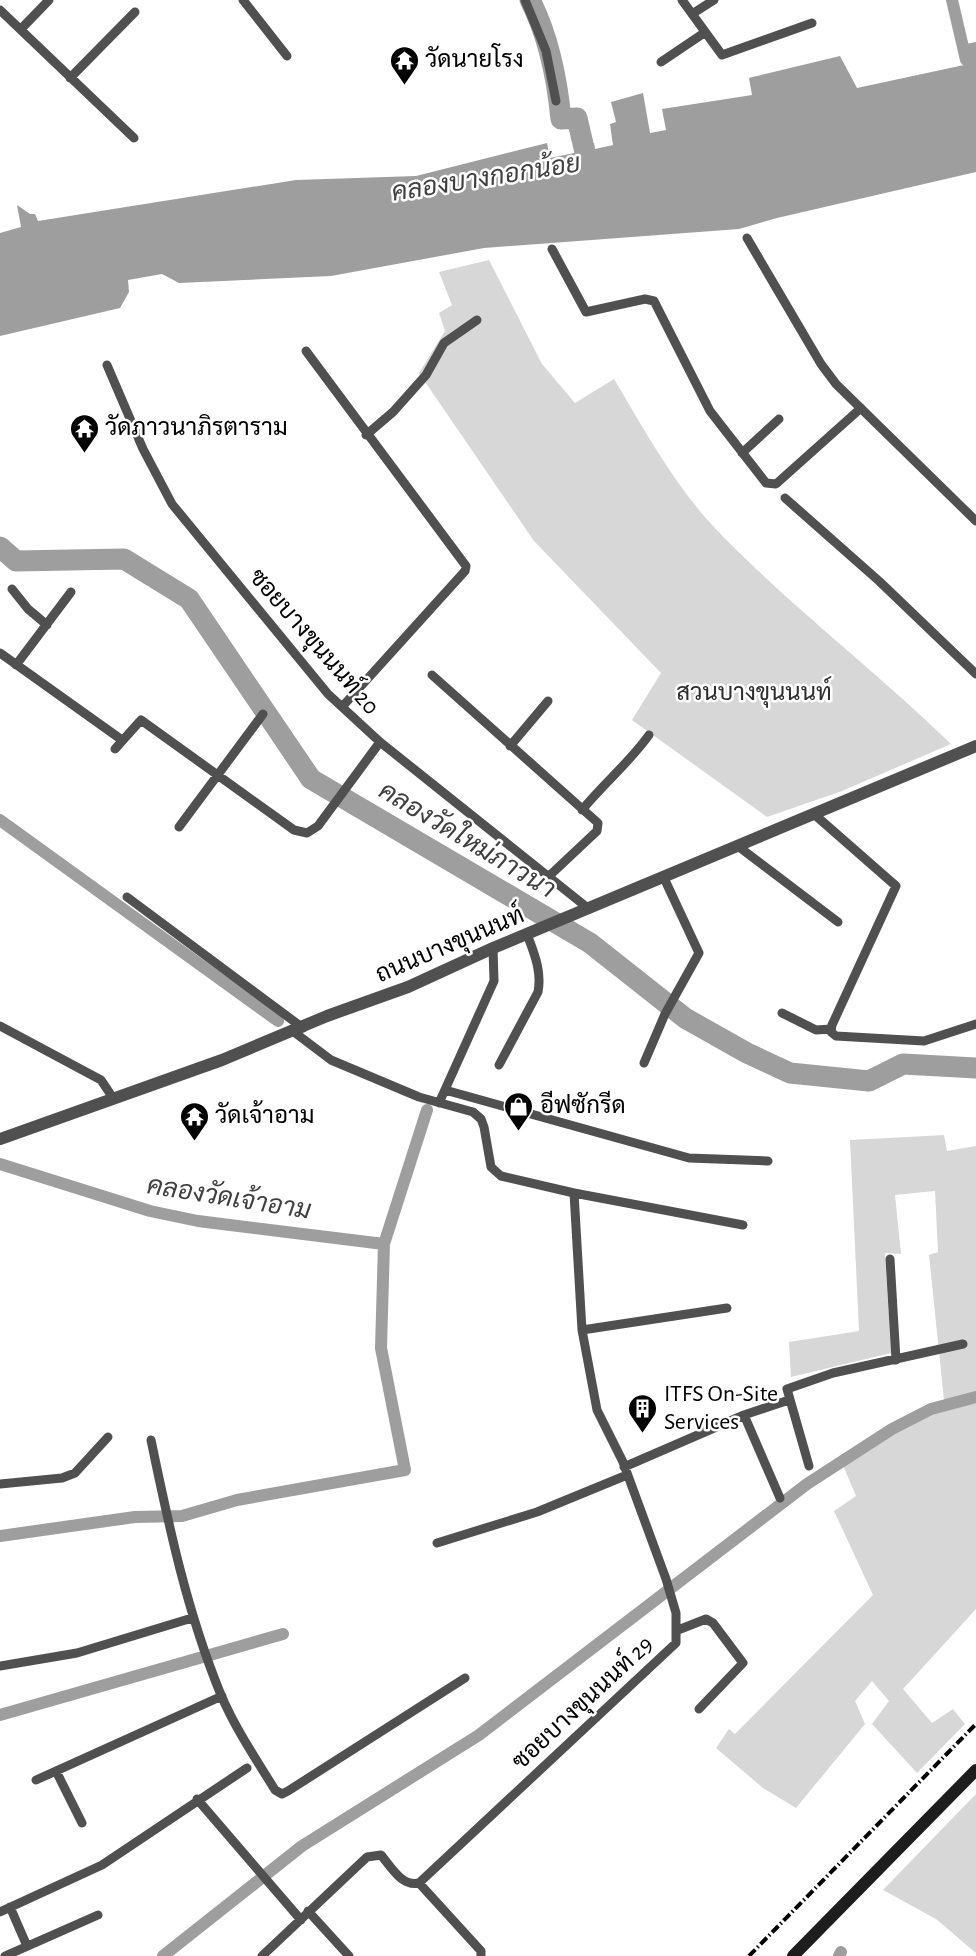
<svg xmlns="http://www.w3.org/2000/svg" width="976" height="1956" font-family="'Alegreya Sans',Sarabun,sans-serif">
<style>
.green{fill:#d7d7d7}
.water{fill:#9e9e9e}
.lines{fill:none;stroke-linecap:round;stroke-linejoin:round}
.canal{stroke:#9e9e9e;stroke-width:12}
.river{stroke:#9e9e9e;stroke-width:21}
.minor{stroke:#505050;stroke-width:9}
.tertiary{stroke:#505050;stroke-width:12}
.secondary{stroke:#1d1d1d;stroke-width:12}
.rail{stroke:#000;stroke-width:4;stroke-dasharray:9 3 1.5 3;stroke-linecap:butt}
.labels{text-anchor:middle;dominant-baseline:central;stroke-width:5;stroke-linejoin:round;paint-order:stroke}
.poi-label{font-size:24px;fill:#000;stroke:#fff;text-anchor:start}
.street-label{font-size:24px;fill:#000;stroke:#fff}
.park-label{font-size:24px;fill:#2e2e2e;stroke:#fff}
.water-label{font-size:26px;font-style:italic;fill:#3f3f3f;stroke:#fff}
</style>
<rect width="100%" height="100%" fill="#fff"/>
<path class="green" d="M489,260l53,104 33,39 39,-24c30,50 59,104 99,147 74,78 161,143 238,218l-109,47 -75,26 -135,-97 29,-47 -127,-132 -115,-168 26,-42 -6,-18 13,-8 -13,-33z
M944,1135l3,16 29,-5v463l-73,80 29,34 21,-14 12,15 -48,49 -45,-49 17,-23 -17,-20 -17,20 10,23 -69,84 -33,-20 -47,-40 13,-19 6,5 138,-139 -39,-84 22,-15 -17,-40 63,-38 42,-18 -15,-145 9,-3 -3,-61 -40,4 6,59 -16,-1 6,100 -100,24 -2,-35 70,-11 -9,-191z
M976,1794v159l-40,-34 -53,-29z"/>
<path class="water" d="M976,42v130l-199,46 -38,11 -255,19 -153,28 -152,7 -17,-9 -34,6 1,12 -9,16 -120,28v-103l21,-6 -4,-22 13,9h5l3,7 258,-41 120,-4 131,-33 3,15 34,-7 -1,-5 11,-3 1,6 18,-4 -3,-21 6,-2 -5,-20 32,-9 7,40 16,-3 -4,-21 90,-14 -3,-17 91,-22 17,32 107,-23 -3,-20z"/>
<g class="lines">
<path class="canal" d="M952,0l14,60
M0,820l278,201
M0,1164l150,47 48,10 186,23
M0,1536l135,-19 47,-1 55,-16 168,-30 -24,-122 3,-104 43,-134
M0,1715l283,-81
M163,1956l139,-110 177,-111 328,-251 85,-55 39,-20 45,-12
M839,1956l2,-4"/>
<path class="river" d="M530,0c19,37 27,78 31,119l16,-1 13,56
M0,547l16,14 108,-2 65,40 122,180 279,164 95,75 62,35 43,20 79,8 34,-17 73,4"/>
<path class="minor" d="M243,0l44,56
M525,0l21,51 10,50
M682,0l40,55 90,-32
M0,10l134,128
M692,14l22,-14
M21,29l28,-29
M661,62l43,-29
M70,78l65,-66
M747,238l74,126 15,20 140,137
M552,249l34,63 59,-13 9,2 56,110 56,72 10,1 85,-76
M306,351l160,215 -1,5 -123,136
M107,365l36,84 29,55 156,190 52,48 209,167
M366,435l27,-23 33,-37 18,-32 33,-23
M742,453l37,-34
M785,498l94,83 97,93
M12,589l16,20 19,16
M0,653l122,87
M16,665l55,-73
M432,675l166,148 -1,8 -50,47
M510,746l38,-45
M115,749l26,-29 153,110 13,3 11,-7 62,-84
M582,810c22,-27 47,-47 67,-75
M815,815l81,71 -64,139 -1,7 5,4 88,5 52,-17
M179,827l84,-113
M739,847l99,75
M127,897l176,131
M782,1013l34,17 15,-1
M0,1026l101,54 12,18
M644,1063l21,-49 34,-61 -35,-75
M499,1065l39,-73c4,-21 -4,-39 -11,-58
M445,1090l244,68 79,3
M439,1103l55,-122 -1,-33
M574,1193l169,32
M890,1259l6,101
M582,1330l145,-22
M744,1415l36,83
M151,1440c18,87 36,172 70,255 14,33 35,64 54,95l7,4 6,-3 177,-113
M809,1466l-22,-77 46,-16 130,-29
M624,1467l120,-52 45,-15
M0,1484l62,-6 13,-5 33,-36
M437,1543l100,-31 90,-37
M678,1630l28,-11 7,4 30,40 -44,46
M0,1666l77,-13 115,-35
M56,1771l26,52
M36,1780l186,-84
M197,1799l104,121
M419,1883l62,68v5
M10,1907l17,39
M308,1911l41,45
M0,1912l102,-47 145,-97
M5,1956l93,-41
M262,1956l105,-99 14,-2c10,12 21,32 38,28l257,-240v-30l-10,-34 -43,-117 -26,-52 -15,-80 -8,-137 -73,-17 -10,-9 -7,-40 -3,-8 -8,-7 -54,-15 -88,-37 -37,-28"/>
<path class="tertiary" d="M0,1139l222,-79 105,-44 81,-29 85,-39 483,-202"/>
<path class="secondary" d="M793,1956l183,-186"/>
<path class="rail" d="M749,1956l227,-232"/>
</g>
<defs>
<symbol id="temple-pin" viewBox="-11 -11 22 30"><path d="M0 17L-7.5 6A9.5 9.5 0 1 1 7.5 6Z" fill="#000" stroke="#fff"/><path d="M0-6L5-2H3V0L6.5 2.5H4V6H1.5V3h-3V6H-4V2.5H-6.5L-3 0V-2H-5Z" fill="#fff"/></symbol>
<symbol id="shop-pin" viewBox="-11 -11 22 30"><path d="M0 17L-7.5 6A9.5 9.5 0 1 1 7.5 6Z" fill="#000" stroke="#fff"/><path d="M-5-2.5h2.3a2.7 3.5 0 0 1 5.4 0H5L5.5 6h-11ZM-1.5-2.5h3a1.5 2.3 0 0 0-3 0Z" fill="#fff"/></symbol>
<symbol id="building-pin" viewBox="-11 -11 22 30"><path d="M0 17L-7.5 6A9.5 9.5 0 1 1 7.5 6Z" fill="#000" stroke="#fff"/><path d="M-4-6H4V6H1V3H-1V6H-4ZM-2.5-4.3h1.7v1.8h-1.7ZM.8-4.3h1.7v1.8H.8ZM-2.5-1h1.7V.8h-1.7ZM.8-1h1.7V.8H.8Z" fill="#fff"/></symbol>
</defs>
<g fill-rule="evenodd">
<use href="#temple-pin" x="388" y="44" width="33" height="45"/>
<use href="#temple-pin" x="68" y="412" width="33" height="45"/>
<use href="#shop-pin" x="502" y="1090" width="33" height="45"/>
<use href="#temple-pin" x="178" y="1100" width="33" height="45"/>
<use href="#building-pin" x="626" y="1392" width="33" height="45"/>
</g>
<g class="labels">
<g class="poi-label">
<text x="425" y="60">วัดนายโรง</text>
<text x="105" y="428">วัดภาวนาภิรตาราม</text>
<text x="540" y="1106">อีฟซักรีด</text>
<text x="215" y="1116">วัดเจ้าอาม</text>
<text x="664" y="1394">ITFS On-Site<tspan x="664" dy="28">Services</tspan></text>
</g>
<g class="street-label">
<text transform="translate(314 642) rotate(49)">ซอยบางขุนนนท์ 20</text>
<text transform="translate(450 945) rotate(-23)">ถนนบางขุนนนท์</text>
<text transform="translate(583 1703) rotate(-43)">ซอยบางขุนนนท์ 29</text>
</g>
<g class="park-label">
<text x="754" y="693">สวนบางขุนนนท์</text>
</g>
<g class="water-label">
<text transform="translate(486 178) rotate(-9)">คลองบางกอกน้อย</text>
<text transform="translate(467 840) rotate(31)">คลองวัดใหม่ภาวนา</text>
<text transform="translate(229 1198) rotate(9)">คลองวัดเจ้าอาม</text>
</g>
</g>
</svg>
